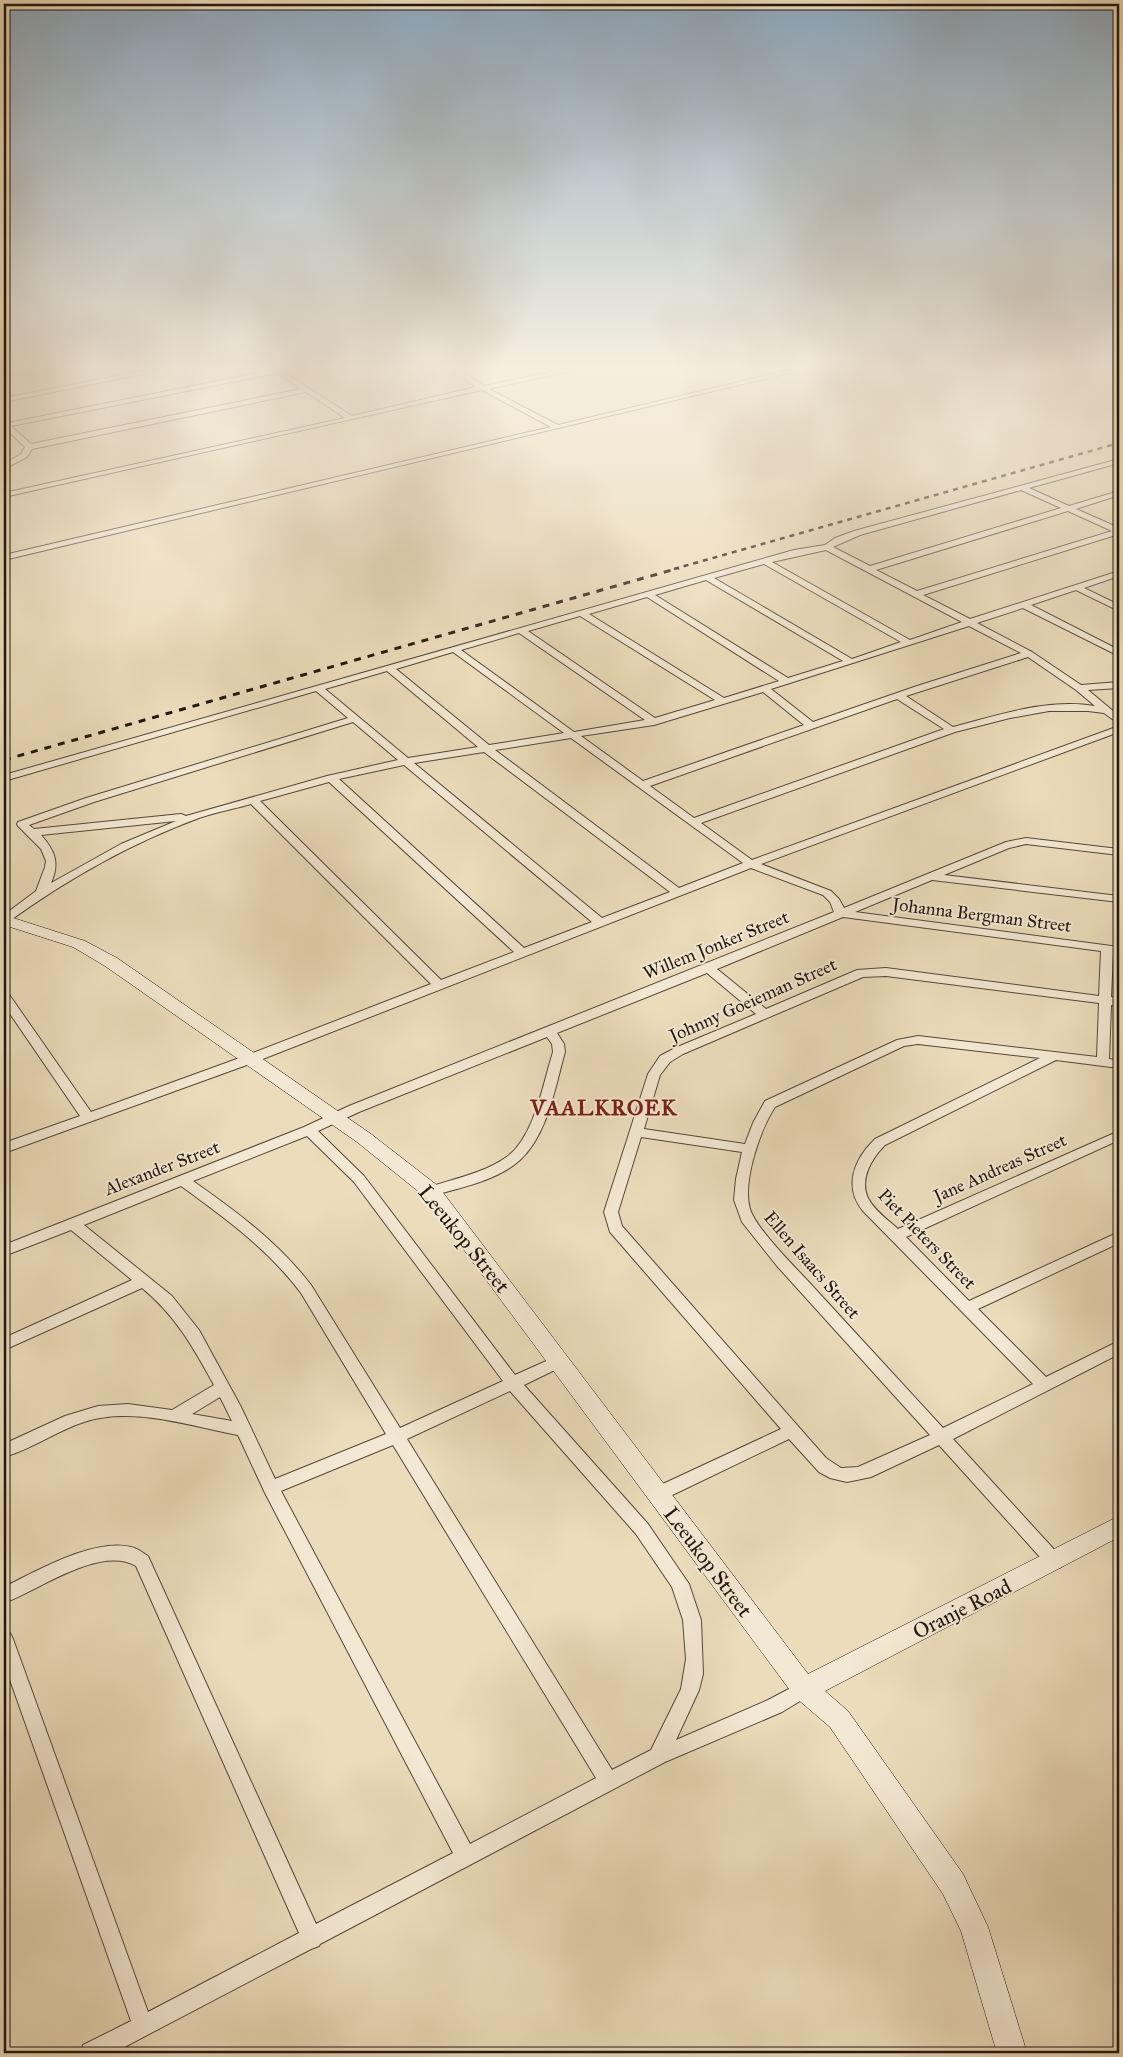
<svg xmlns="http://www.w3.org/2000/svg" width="1123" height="2057" font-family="'IM FELL Great Primer',serif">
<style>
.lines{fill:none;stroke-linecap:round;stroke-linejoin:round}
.street-casing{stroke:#54483b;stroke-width:2}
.secondary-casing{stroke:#211710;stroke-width:1}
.street{fill:#f3e8d3;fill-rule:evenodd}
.secondary{fill:#f3e8d3;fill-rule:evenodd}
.rail-far1{stroke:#211710;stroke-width:2.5;stroke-dasharray:5 5;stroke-linecap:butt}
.rail{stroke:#211710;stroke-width:3;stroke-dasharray:7 7;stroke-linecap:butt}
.labels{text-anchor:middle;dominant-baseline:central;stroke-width:4;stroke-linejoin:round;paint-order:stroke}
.street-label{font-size:18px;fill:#211710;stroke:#f3e8d3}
.near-street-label{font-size:21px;fill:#211710;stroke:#f3e8d3}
.district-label{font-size:22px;font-weight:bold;letter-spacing:1px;fill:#7a1f14;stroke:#f3e8d3}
</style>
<rect width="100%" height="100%" fill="#ecdcbb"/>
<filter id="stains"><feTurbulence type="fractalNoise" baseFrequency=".004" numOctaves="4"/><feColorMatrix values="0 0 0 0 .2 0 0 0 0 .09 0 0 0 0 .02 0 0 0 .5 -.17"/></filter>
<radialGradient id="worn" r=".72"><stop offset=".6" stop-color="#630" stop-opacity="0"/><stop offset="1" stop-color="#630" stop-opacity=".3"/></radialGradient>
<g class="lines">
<defs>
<path id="street" d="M158,368h14l-168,34v-4z
M270,368l10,2 72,46 124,-29 -27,-19h8l27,18 85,-18h14l-94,21 69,36 240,-57h12l-806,192v-5l547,-128 -69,-37 -478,107v-4l341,-75 -39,-26 -274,57 -5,8 -23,12v-5l17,-10 4,-7 -21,-20v-6l4,2 264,-53zM277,373l24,16 -270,55 -20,-18z
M1119,459v4l-90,25 40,18 50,-15v4l-43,14 43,19v6l-196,61 47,24 149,-48v5l-35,12 35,17v6l-43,-21 -45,15 88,45v6l-96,-48 -46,15 55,29 49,33 38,-3v6l-31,2 31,26v8l-15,-11 -16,-2h-39l-39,7 -55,14 -254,91 51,37 367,-134v6l-358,132 70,27 8,8 5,9 162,-66 20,-4 93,11v6l-93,-11 -17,4 -65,27 175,21v6l-187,-22 -77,32 264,35v6h-6l-2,44 8,1v8l-8,-1 -2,54 10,1v8l-63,-8 -171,85c-13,13 -26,34 -17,53 6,12 20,22 30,31l221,-98v9l-213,97 63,64 150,-69v11l-141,66 68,68 73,-36v13l-166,85 108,118 3,5 -3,5 -6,2 -6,-2 -110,-122 -68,32 -24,5 -17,-4 -11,-6 -30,-33 -125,60 -6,2 -6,-2 -2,-5 2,-5 129,-60 -171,-197 -6,-20 44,-138 12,-18 15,-8 81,-34 -49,-41 -150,60 7,11 1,8c-10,35 -17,82 -45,108 -23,21 -61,28 -89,36l-5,-2 -2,-3 2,-3c27,-9 59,-15 82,-32 27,-21 35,-73 45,-104l-1,-8 -5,-7 -188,75 -41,19 46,45 151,199 38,-17 5,-2 5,2 3,4 -3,4 -39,19 124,139 41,60 12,36 2,54 -4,16 -23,50 92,-40 36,-19 6,2 3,6 -3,6 -28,17 -117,50 -345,182 -1,2 -8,3 -198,104h-33l3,-8 48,-24 -127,-358v-32l6,2 3,6 135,373 151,-79 -163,-367c-36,-21 -97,24 -132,37v-16c33,-16 89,-49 127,-40 6,1 12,6 17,9l168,368 137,-71 -188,-360 -27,-58c-48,-9 -106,-29 -154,-13 -28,9 -52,27 -80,35v-13l61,-28 33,-10 30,-2 44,6 42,-25c-21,-38 -38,-69 -72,-97l-138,62v-12l128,-58 -61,-50 -67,26v-11l300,-118 45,-21 485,-194 -4,-10 -7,-7 -72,-27 -496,194 -251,91v-10l76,-27 -76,-111v-13l4,1 83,119 154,-56 186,-72 -180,-180c-17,5 -35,8 -52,14 -68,25 -133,62 -191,104l-4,1v-8l32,-24 9,-24 1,-6 -5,-12 -23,-23 -1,-2 1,-2 68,-24 262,-80 -32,-27 -312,90v-6l790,-225 31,-5 10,-7 19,-7zM1021,490l40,18 -191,58 -37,-19 27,-12zM1068,511l44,20 -195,60 -41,-21zM826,550l136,72 -52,18 -138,-78zM764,564l137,78 -49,17 -138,-81zM706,580l137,81 -55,17 -133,-83zM647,597l132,84 -55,17 -135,-84zM580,616l135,84 -60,18 -127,-87zM969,626l52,27 -104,33 -104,36 -42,-33zM519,633l126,87 -71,12 -113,-82zM453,652l111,81 -75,12 -93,-76zM1028,657l48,33 19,16c-47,-8 -96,9 -142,21l-47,-31zM387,671l91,76 -70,11 -83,-69zM763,692l41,33 -161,56 -62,-45 73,-11zM897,699l47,30 -250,89 -44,-32zM353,722l45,38 -71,16 -141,40 -5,-2 -147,15 -5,-4 65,-23zM571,738l172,125 -64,25 -184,-138zM484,752l186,140 -68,26 -188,-155zM404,765l188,157 -68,26 -185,-169zM329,782l185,170 -73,28 -181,-179zM176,821l-55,23 -70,39c9,-20 4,-32 -10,-48zM843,917l258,34 -2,45 -213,-28 -29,2 -91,39 -49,-40zM886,976l213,27 -2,54 -179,-21 -21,4 -132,61 -12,22 -8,21 -101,-15 16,-54 10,-13 13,-8 180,-77zM918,1044l122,14 -165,81c-21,20 -32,48 -12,72l170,173 -90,44c-45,-49 -91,-99 -136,-148 -15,-16 -51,-52 -57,-71 -8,-27 10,-79 25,-102l129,-61zM307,1136l47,46 149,199 -103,47 -89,-143c-33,-43 -74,-73 -118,-104zM641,1137l101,15 -6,27 -2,21 8,22 35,44 153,169 -72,32 -17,1 -15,-10 -204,-232 -4,-14zM181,1186c44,32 87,63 120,107l85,141 -111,45 -34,-72 -42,-77 -27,-34 -88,-71zM510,1391l126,143 36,53 11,33 3,39 -5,30 -30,61 -39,20 -205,-331zM220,1397l12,24 -40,-7zM393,1445l203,333 -126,66 -189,-353z"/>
<path id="secondary" d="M4,915l81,26 32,17 254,176 67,52 370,488 311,-158v21l-294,154 23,20 115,163 25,53 39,126h-30l-36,-122 -18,-37 -113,-167 -35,-30 -371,-501 -67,-54 -252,-176 -32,-19 -69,-22z"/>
</defs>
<use href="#street" class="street-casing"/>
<use href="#secondary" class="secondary-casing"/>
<use href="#street" class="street"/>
<use href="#secondary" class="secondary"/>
<path class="rail-far1" d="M674,569l445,-126"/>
<path class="rail" d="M4,760l675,-192"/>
</g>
<linearGradient id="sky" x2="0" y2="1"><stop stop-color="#8ea9bf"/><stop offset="0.56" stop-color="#f6efe0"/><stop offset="1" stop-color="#f6efe0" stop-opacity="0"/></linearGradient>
<rect width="1123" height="656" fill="url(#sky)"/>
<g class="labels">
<g class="street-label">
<text transform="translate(982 915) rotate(7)">Johanna Bergman Street</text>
<text transform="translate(716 945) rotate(-22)">Willem Jonker Street</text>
<text transform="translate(753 1000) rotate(-24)">Johnny Goeieman Street</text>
<text transform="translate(162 1168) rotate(-21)">Alexander Street</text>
<text transform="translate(1000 1168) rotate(-24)">Jane Andreas Street</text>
<text transform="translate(927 1239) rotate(46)">Piet Pieters Street</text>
<text transform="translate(812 1265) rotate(49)">Ellen Isaacs Street</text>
</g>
<g class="near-street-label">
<text transform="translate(464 1239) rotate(51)">Leeukop Street</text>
<text transform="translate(708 1562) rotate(53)">Leeukop Street</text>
<text transform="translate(962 1609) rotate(-27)">Oranje Road</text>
</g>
<g class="district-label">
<text x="604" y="1107">VAALKROEK</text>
</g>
</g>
<rect width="1123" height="2057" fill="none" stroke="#ecdcbb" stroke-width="20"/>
<rect x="5" y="5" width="1113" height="2047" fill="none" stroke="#211710" stroke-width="2.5"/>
<rect x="10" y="10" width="1103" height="2037" fill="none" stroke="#211710"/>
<rect width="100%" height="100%" filter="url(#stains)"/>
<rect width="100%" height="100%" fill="url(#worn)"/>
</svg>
